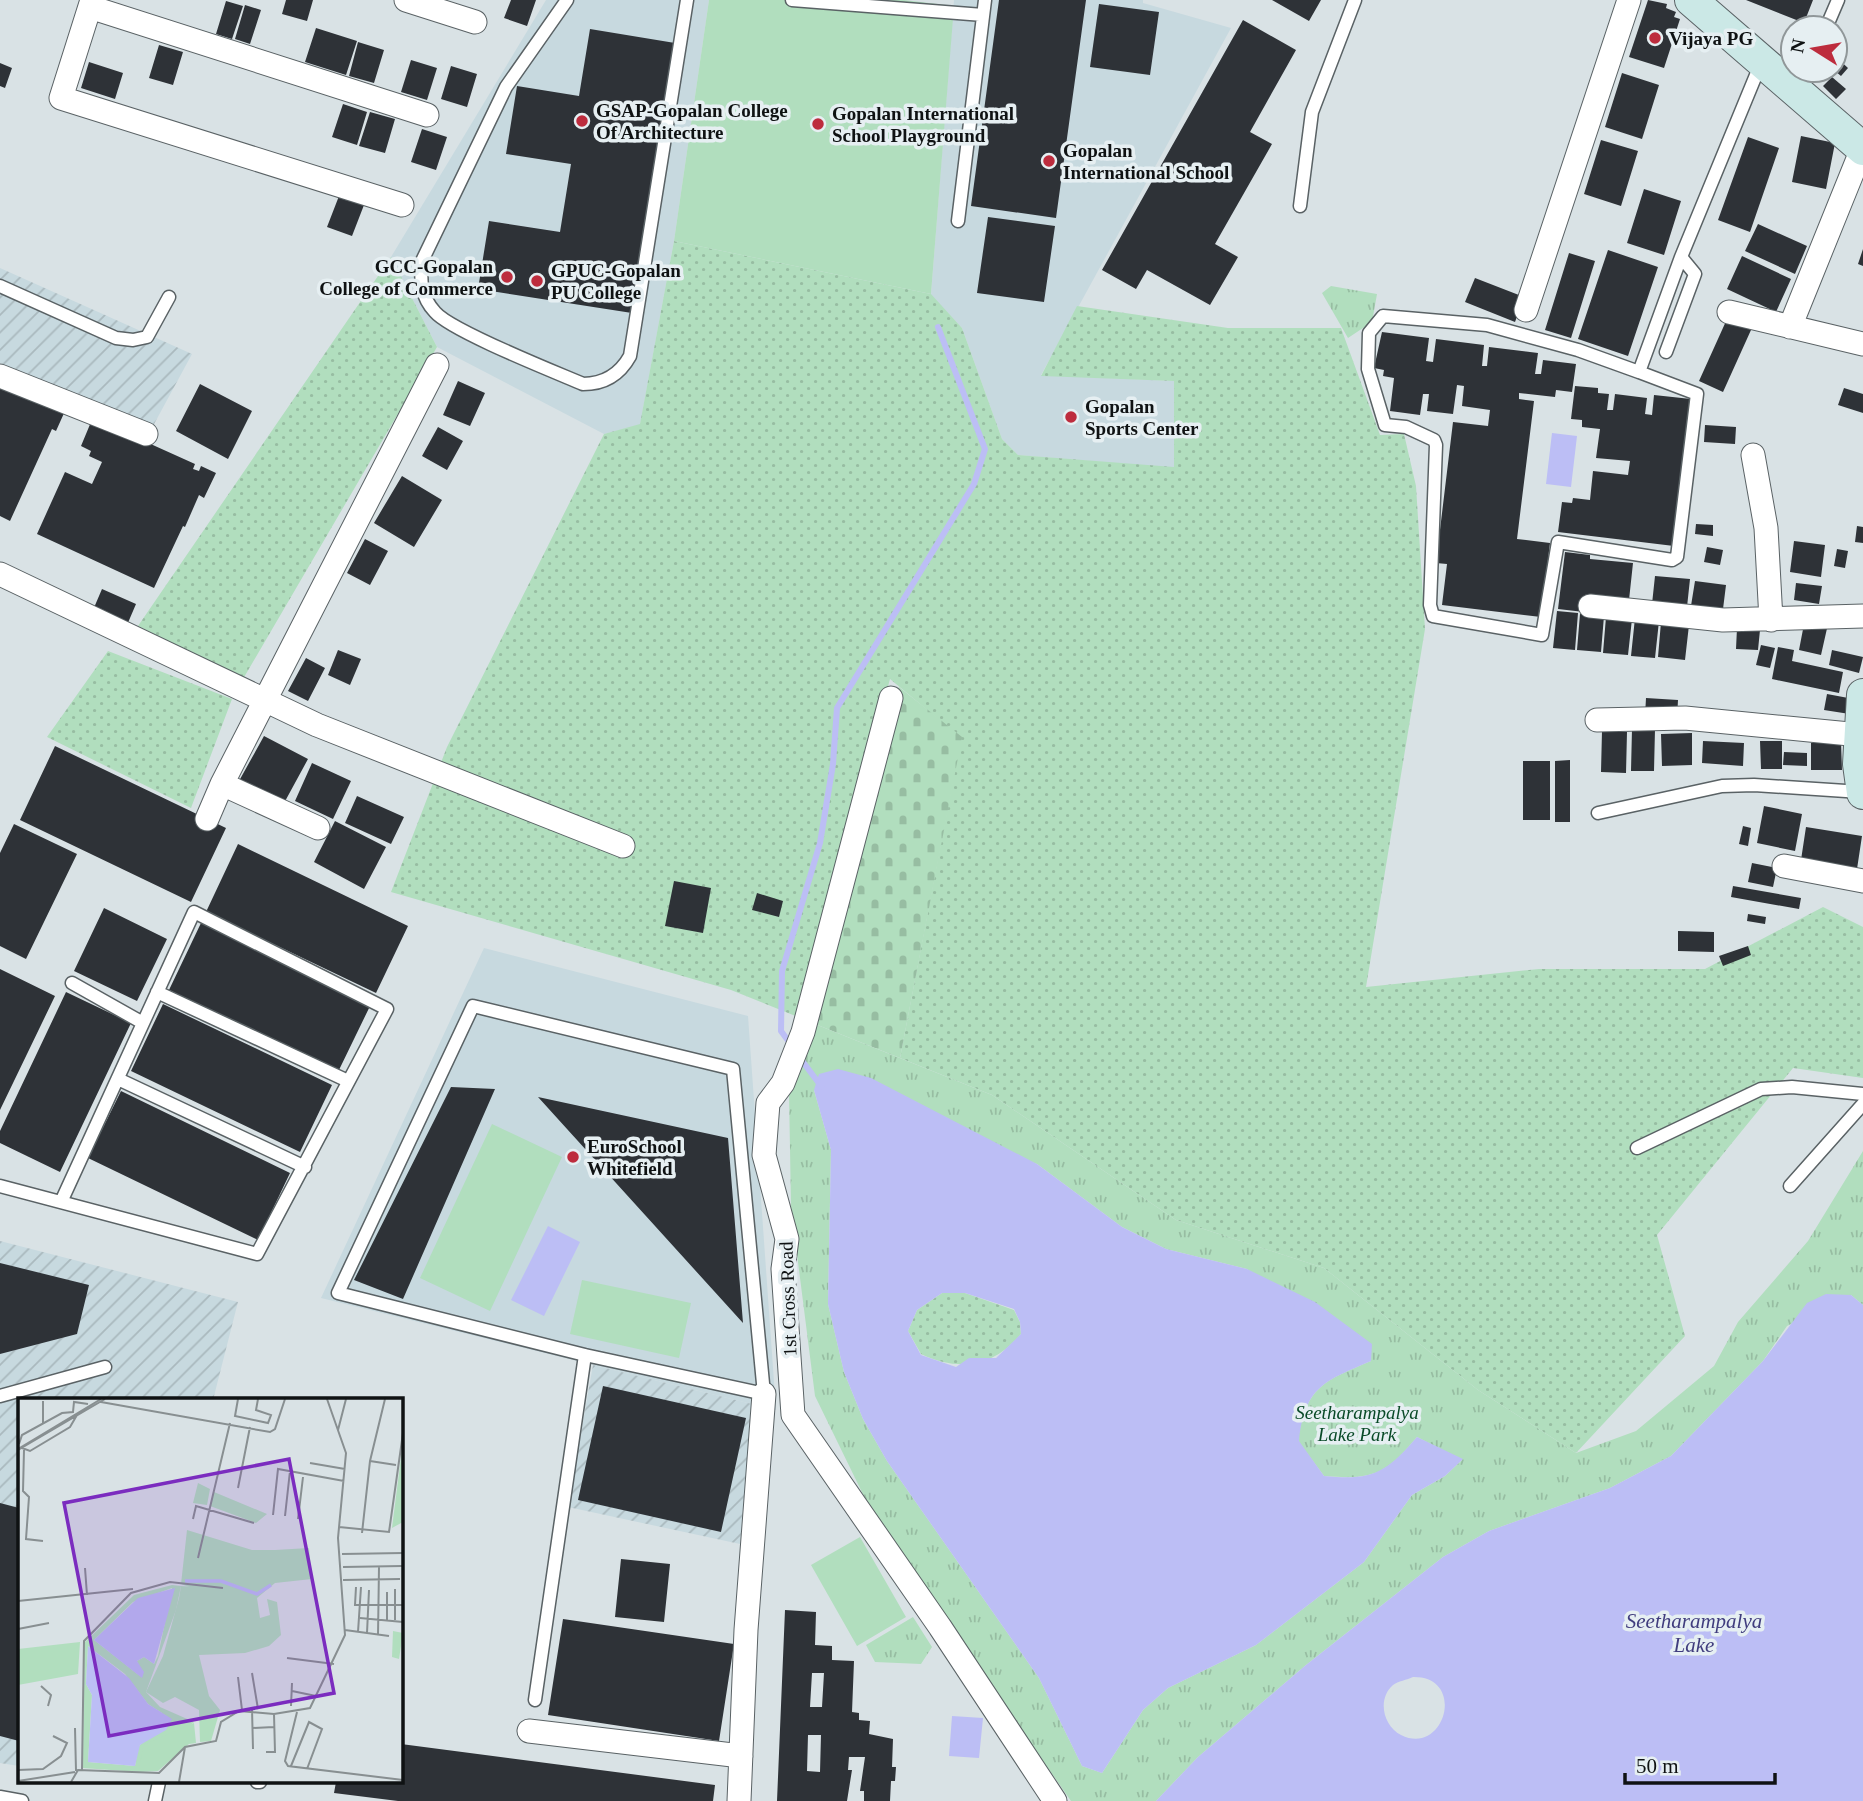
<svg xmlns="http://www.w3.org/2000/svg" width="1863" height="1801" font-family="Georgia,serif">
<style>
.built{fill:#c7d9df}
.industrial{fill:url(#industrial-furrows)}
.grass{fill:url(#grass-dots)}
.cemetery{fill:url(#cemetery-stones)}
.park{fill:url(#park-tufts);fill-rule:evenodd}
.pitch{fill:#b1debe}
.water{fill:#bcbef5;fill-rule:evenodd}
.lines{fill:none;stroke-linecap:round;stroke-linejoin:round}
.stream{stroke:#bcbef5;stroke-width:6}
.building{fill:#2e3237;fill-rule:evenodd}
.lane-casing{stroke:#5a6265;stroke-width:15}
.street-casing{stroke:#5a6265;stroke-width:25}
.secondary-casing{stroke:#5a6265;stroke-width:34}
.lane{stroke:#fff;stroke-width:12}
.street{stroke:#fff;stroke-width:23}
.secondary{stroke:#cbe8e6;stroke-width:32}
.poi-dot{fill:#bd2c3d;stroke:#e6eff2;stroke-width:2.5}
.labels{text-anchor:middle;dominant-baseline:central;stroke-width:7;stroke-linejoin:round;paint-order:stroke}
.poi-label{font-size:19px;font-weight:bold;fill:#0f1213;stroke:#e6eff2;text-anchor:start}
.street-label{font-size:19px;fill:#0f1213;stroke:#e6eff2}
.park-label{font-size:19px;font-style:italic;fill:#094a27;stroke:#e6eff2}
.water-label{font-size:21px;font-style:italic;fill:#403d7e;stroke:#e6eff2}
.inset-river{fill:none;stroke:#bcbef5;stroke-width:3.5}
.inset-road{fill:none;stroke:#888f91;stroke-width:2}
.view{fill:#7b2cbf;fill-opacity:0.15;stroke:#7b2cbf;stroke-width:3.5}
.inset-edge{fill:none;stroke:#0f1213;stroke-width:3.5}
</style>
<defs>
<pattern id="industrial-furrows" width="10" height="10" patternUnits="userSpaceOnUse" patternTransform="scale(1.75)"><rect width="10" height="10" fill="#c7d9df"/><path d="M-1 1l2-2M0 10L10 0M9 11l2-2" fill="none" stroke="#aab9be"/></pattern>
<pattern id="grass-dots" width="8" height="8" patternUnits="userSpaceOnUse" patternTransform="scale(1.75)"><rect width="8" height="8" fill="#b1debe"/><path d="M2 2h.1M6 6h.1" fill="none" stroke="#97bda2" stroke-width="1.8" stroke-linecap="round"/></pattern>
<pattern id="cemetery-stones" width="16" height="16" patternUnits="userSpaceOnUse" patternTransform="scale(1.75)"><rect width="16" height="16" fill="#b1debe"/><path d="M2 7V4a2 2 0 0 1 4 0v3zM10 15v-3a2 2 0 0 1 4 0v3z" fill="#97bda2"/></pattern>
<pattern id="park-tufts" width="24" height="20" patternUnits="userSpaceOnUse" patternTransform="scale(1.75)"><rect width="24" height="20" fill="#b1debe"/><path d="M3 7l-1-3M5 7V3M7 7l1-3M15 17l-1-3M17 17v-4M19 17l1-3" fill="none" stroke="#97bda2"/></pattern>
</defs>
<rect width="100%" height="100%" fill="#d9e2e5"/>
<path class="built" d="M546,0h163l-35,241 -34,184 -36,9 -167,-87 -46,-90z
M954,0h189v3l88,25 -190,347 133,6v87l-156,-13 -16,-16 -40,-111 -31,-33z
M484,948l264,68 28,394 -455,-112z"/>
<path class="industrial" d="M0,268l192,86 -39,72 -153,-63z
M0,1241l238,61 -25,98h-194v366l-19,-3z
M593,1365l159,39 -12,140 -172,-37z"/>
<path class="grass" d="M674,241l257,53 31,34 40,111 16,16 156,12v-86l-133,-5 36,-70 151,22h113l39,107 24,-1 12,52 9,143 -59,358 173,-18h166l118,-62 40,20v151l-70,-10 -136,167 28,101 -109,117 -98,-63 -154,-122 -148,-48 -184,-125 -92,-37 61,-320 -71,-59 -92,338 -67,-27 -340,-98 56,-145 157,-313 36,-10z
M391,257l46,90 -194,332 -105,-53z
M108,651l124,48 -41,109 -144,-71z
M942,1293h23l49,17 6,12 1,12c-27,33 -62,38 -100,20l-13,-23 9,-21z"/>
<path class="cemetery" d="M899,687l63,50 -62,321 -85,-34z"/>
<path class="park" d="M1331,286l46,8 -5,28 -24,16 -26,-45z
M815,1024l177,71 184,125 148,48 154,122 98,63 60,-22 78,-65 24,-44 70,-81 55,-90v154l-12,-10 -64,31 -24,35 -92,95 -61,32 -121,43 -46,26 -137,108 -108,92 -42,44h-85l-193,-276 -63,-129 -24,-189 -2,-115zM814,1090l223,74 85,63 44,22 81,20 124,92c-47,20 -65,25 -73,80l26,35c49,4 61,-1 93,-39l45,23 -17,16 -33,19 -48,67 -108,83 -88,43 -25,22 -41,63 -20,-7 -43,-88 -152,-217 -24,-42 -19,-47 -16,-68 3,-154z
M913,1617l19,30 -11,17 -46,-2 -9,-17z"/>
<path class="pitch" d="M709,0h195l50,6 -23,288 -257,-53z
M492,1124l70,33 -72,154 -70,-33z
M582,1280l109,23 -12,55 -109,-24z
M860,1537l46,80 -49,29 -46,-81z"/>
<path class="water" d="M1552,433l25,3 -6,51 -25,-3z
M838,1069l33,9 166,86 85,63 44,22 81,20 68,33 57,42 -1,17c-46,20 -66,25 -72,80l25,35c48,5 62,-3 93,-39l46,22 -18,17 -33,19 -48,67 -108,83 -88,43 -25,22 -41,63 -20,-7 -43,-88 -152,-217 -24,-42 -19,-47 -16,-68 3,-154 -17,-60 5,-16zM942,1293h23l49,16 6,13 1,12 -25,24h-27l-13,9 -35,-12 -13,-24 9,-21z
M548,1226l32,16 -36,74 -33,-16z
M1826,1294l25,1 12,10v496h-707l42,-44 108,-92 137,-108 46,-26 121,-43 61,-32 92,-95 44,-58zM1413,1677c54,-1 32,80 -12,58 -18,-9 -24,-36 -8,-50 5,-4 14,-5 20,-8z
M952,1716l31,2 -4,40 -30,-2z"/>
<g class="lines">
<path class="stream" d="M792,1046l-11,-15 1,-60 38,-128 13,-79 4,-56 137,-224 11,-35 -47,-122
M800,1058l21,28"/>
</g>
<path class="building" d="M286,0h27l-6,21 -25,-7z
M511,0h25l-9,26 -23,-8z
M999,0h87l-30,218 -85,-12z
M1272,0h49l-12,21z
M1648,0l19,4 -1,4 10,4 -2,5 6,2 -16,49 -35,-11z
M1746,0h67l-9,23z
M226,1l17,5 -11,33 -16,-5z
M1099,4l60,8 -9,63 -60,-8z
M245,5l16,5 -11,34 -15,-5z
M1243,20l53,30 -46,82 22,12 -57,100 23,13 -28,48 -63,-35 -11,19 -34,-19z
M316,28l41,13 -11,34 -41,-13z
M590,29l85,14 -43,270 -154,-24 11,-68 71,11 11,-68 -65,-10 11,-68 62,10z
M358,42l26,8 -10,33 -25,-7z
M159,45l24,7 -10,33 -24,-7z
M1835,56l13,12 -7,8 -6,-5z
M411,60l26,8 -10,32 -26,-8z
M89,62l34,11 -8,26 -34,-11z
M0,63l12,5 -7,20 -5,-2z
M451,66l26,8 -10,33 -26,-8z
M1622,73l37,12 -17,54 -37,-12z
M1832,77l14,12 -10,10 -13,-13z
M343,104l24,8 -10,33 -25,-8z
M370,112l25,7 -10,34 -26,-7z
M422,129l25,8 -11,33 -25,-8z
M1801,136l34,7 -9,46 -34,-7z
M1748,137l31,11 -29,84 -32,-12z
M1601,140l37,11 -17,55 -37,-12z
M1644,189l37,12 -17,54 -37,-12z
M339,196l25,9 -12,31 -25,-9z
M988,217l67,9 -11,76 -67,-9z
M1758,224l49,22 -12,28 -50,-23z
M1863,249v17l-5,-2z
M1608,250l50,17 -30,89 -50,-17z
M1569,253l26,8 -24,77 -26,-8z
M1742,256l49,23 -15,33 -49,-23z
M1475,278l49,19 -9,25 -50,-20z
M1727,319l24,11 -28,62 -24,-11z
M1382,332l47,6 -3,23 7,1 3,-23 48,6 -2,21h5l2,-19 49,6 -3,21h6l2,-14 33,4 -4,28 -16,-2 -1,7 -36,-4v6l15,2 -17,138 33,4 -9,74 -99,-12 5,-41 -11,-1 17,-141 35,4 2,-16 -28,-4 2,-20 -7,-1 -4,29 -26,-3 2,-17h-6l-3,21 -30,-4 4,-33 -11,-2 1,-6 -10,-2z
M0,381l65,30 -9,20 -4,-2 -42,92 -10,-5z
M458,381l27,12 -15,33 -27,-11z
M200,384l52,27 -24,48 -52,-28z
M1575,386l23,2v5l11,1 -2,16h6l2,-16 32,4 -2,16 7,1 2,-20 37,4 -17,147 -116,-14 4,-30 10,1 1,-5 17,2 3,-29 35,4 2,-14 -34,-3 4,-29 -18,-2v-7l-11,-1z
M1844,388l19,6v19l-25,-8z
M91,422l13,1 91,41 -2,5 6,2 2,-5 15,7 -12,25 -5,-3 -14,32 -2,-1 -29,62 -117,-54 28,-62 27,12 10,-22 -13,-6 2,-5 -10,-5z
M1705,425l31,2 -1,17 -31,-2z
M438,427l25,14 -16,29 -25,-14z
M402,476l40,24 -28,47 -40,-24z
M1696,524l17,1v11l-18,-2z
M1857,526l6,1v16l-8,-1z
M365,539l23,12 -18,34 -23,-12z
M1794,541l31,4 -4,32 -31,-5z
M1707,547l16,3 -3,15 -16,-3z
M1837,549l11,2 -3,17 -11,-2z
M1565,552l25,3v4l43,4 -4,37 -45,12 -26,-3z
M1655,576l35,3 -3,28 -35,-3z
M1695,581l31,4 -4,32 -32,-5z
M1796,583l26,3 -3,18 -25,-4z
M102,589l34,15 -9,21 -34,-15z
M1557,611l21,2 -3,37 -22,-2z
M1580,614l24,2 -3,36 -24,-2z
M1606,617l26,2 -4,36 -25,-2z
M1635,618l24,3 -4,37 -24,-2z
M1805,619l23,5 -7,31 -22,-5z
M1661,622l28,3 -4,35 -27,-3z
M1737,628l23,2 -2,20 -22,-1z
M1761,645l14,3 -5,20 -14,-3z
M1778,647l16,3 -2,11 51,11 -4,21 -67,-14z
M338,650l23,9 -11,26 -22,-10z
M1832,650l31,7 -4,16 -30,-8z
M306,658l19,10 -17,33 -20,-10z
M1827,694l32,6 -3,15 -32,-5z
M1646,698l32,2 -1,18 -32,-2z
M1632,729h23l-1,42h-23z
M1602,731l25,1 -1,41 -25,-1z
M1692,733v32l-30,1 -1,-32z
M264,736l44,23 -25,46 -44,-24z
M1703,741l41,2 -1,23 -41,-3z
M1760,741h22v28h-21z
M1841,742l1,28h-31v-27z
M55,746l171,82 -35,74 -171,-82z
M1784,752l23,1v13l-24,-1z
M1570,760v62h-15v-61z
M1523,761h27v59h-27z
M312,763l39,18 -18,38 -38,-18z
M357,796l47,21 -13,27 -46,-21z
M1764,806l38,8 -7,37 -38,-8z
M335,821l51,26 -22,42 -50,-27z
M14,824l63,30 -51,105 -26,-13v-93z
M1743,826l8,2 -3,18 -9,-2z
M1806,827l56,9 -5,33 -56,-9z
M238,844l170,82 -32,67 -170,-81z
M1752,863l25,5 -4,19 -25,-5z
M674,881l37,7 -8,45 -38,-7z
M1733,886l68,12 -2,11 -68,-12z
M757,893l26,8 -4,16 -27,-7z
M104,908l63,31 -30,62 -63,-30z
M1748,914l18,3 -1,7 -18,-3z
M201,923l170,81 -33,68 -169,-82z
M1678,931l36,1v20l-36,-1z
M1748,946l3,9 -28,11 -4,-10z
M0,969l55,27 -55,114z
M66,992l65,31 -71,149 -60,-29v-12z
M163,1004l169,81 -32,67 -169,-81z
M451,1087l44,2 -92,210 -49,-19z
M121,1091l169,82 -32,67 -170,-82z
M538,1097l190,41 15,185z
M0,1263l89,22 -12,49 -77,20z
M603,1386l143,32 -25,114 -143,-32z
M0,1503l19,5v233l-19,-5z
M621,1559l49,5 -6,58 -49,-5z
M785,1610l31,2 -1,33 17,1v14l22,1 -2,51 7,1v7l11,1 -1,13 24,5 -1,28h4l-1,14h-4l-1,20h-26v-10h-4l5,-34h-16l-1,13h4l-5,31h-70zM812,1673h12l-2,34h-12zM808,1735h13l-1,37 -13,-1z
M563,1619l171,25 -15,97 -171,-26z
M401,1744l314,41 -2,16h-315l-64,-8 2,-11h65z"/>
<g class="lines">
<defs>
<path id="lane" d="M567,0l-61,87 -84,174c-2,20 -1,36 13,51 16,19 120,60 148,72 21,0 37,-10 47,-28l57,-356
M792,0l191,15
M1826,28l12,-28
M1797,89l8,-19
M1300,206l12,-94 43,-112
M958,221l27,-221
M0,286l116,52 17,2 14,-3 22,-40
M1666,352l29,-78 -14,-17
M1639,372l58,22 -20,163 -5,3 -114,-18 -16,93 -109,-19 -3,-11 6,-160 -2,-5 -28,-13 -21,-2 -17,-56 1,-36 14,-17 104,9 91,25 61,22 42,-115 80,-194
M1598,813l124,-27 32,-1 107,7
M72,983l71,40
M157,992l191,89
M473,1006l260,63 31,325 -179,-39 -247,-62z
M118,1079l187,88
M1637,1148l124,-59 31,-2 71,7
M0,1186l257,68 130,-245 -193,-97 -133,290
M1790,1186l73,-82
M0,1396l105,-29
M535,1700l50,-345
M257,1782h3
M0,1797l22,4
M155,1801l4,-19"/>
<path id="street" d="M92,0l-31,98 341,107
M406,0l69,22
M90,7l337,108
M1526,310l103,-310
M1729,312l134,32
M1790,327l72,-178
M0,376l146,58
M1753,455l13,73 5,92
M0,574l317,151 306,121
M1590,606l133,14 140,-4
M891,698l-88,334 -20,51 -15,20 -4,52 23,84 -4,30 10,146 147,212 115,174
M1597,720l88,-2 175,17
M207,819l15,-35
M318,828l-96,-44 215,-419
M1784,866l79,15
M529,1731l212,25
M739,1801l7,-171 18,-236"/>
<path id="secondary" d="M1691,0l172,149
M1863,695l-4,69 4,29"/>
</defs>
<use href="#lane" class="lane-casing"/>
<use href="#street" class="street-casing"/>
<use href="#secondary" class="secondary-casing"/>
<use href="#lane" class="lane"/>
<use href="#street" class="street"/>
<use href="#secondary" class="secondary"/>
</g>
<g class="poi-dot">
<circle cx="1655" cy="38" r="7"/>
<circle cx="582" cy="121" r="7"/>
<circle cx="818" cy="124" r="7"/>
<circle cx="1049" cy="161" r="7"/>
<circle cx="507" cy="277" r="7"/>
<circle cx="537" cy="281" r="7"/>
<circle cx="1071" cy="417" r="7"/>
<circle cx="573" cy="1157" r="7"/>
</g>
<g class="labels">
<g class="poi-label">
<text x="1669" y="38">Vijaya PG</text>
<text x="596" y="110">GSAP-Gopalan College<tspan x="596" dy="22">Of Architecture</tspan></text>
<text x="832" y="113">Gopalan International<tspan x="832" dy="22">School Playground</tspan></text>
<text x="1063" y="150">Gopalan<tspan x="1063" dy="22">International School</tspan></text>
<text x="493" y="266" text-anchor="end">GCC-Gopalan<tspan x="493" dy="22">College of Commerce</tspan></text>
<text x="551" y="270">GPUC-Gopalan<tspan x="551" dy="22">PU College</tspan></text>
<text x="1085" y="406">Gopalan<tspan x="1085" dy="22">Sports Center</tspan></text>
<text x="587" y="1146">EuroSchool<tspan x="587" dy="22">Whitefield</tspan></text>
</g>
<g class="street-label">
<text transform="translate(788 1299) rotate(-92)">1st Cross Road</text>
</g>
<g class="park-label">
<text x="1357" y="1412">Seetharampalya<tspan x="1357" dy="22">Lake Park</tspan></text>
</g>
<g class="water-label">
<text x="1694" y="1621">Seetharampalya<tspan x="1694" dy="24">Lake</tspan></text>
</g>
</g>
<g transform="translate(18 1398)">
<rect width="385" height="385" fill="#d9e2e5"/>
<path d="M180,85l12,6 -3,16 -14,-2zM196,94l53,22 -11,9 -46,-17zM169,132l65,20h23v33l-18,15 3,20 10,-3 -3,-16 10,3 4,33 -12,11 -24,7 -46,2 10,41 11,14 -9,31 -11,1 -1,-32 -24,-13 -12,6 -17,-11 17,-36 16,-58h41l-39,-14z" fill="#b1debe"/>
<path d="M62,244l-2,32 -60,11v-36z" fill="#b1debe"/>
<path d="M163,188l44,3 -5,9h-41z" fill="#b1debe"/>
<path d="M385,44v80l-11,6zM154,187l9,1 -5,24 -30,82 14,15 34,15 -55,50 -56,-4 1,-125 50,-48zM154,190l-14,68 -4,8 -10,-7 -7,4 3,15 -46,-36 39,-38zM70,248l37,28 23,30 14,9 -24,35 -3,18 -47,-4 4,-67 -6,-11z" fill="#b1debe" fill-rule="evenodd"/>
<path d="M291,150l3,31 -37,4v-33zM375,233l10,2 -4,26 -7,-2zM176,325l2,20 -7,1 -31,27 -19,1 4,-27z" fill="#b1debe"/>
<path d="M157,190l-21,76 -10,-7 -7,4 7,11 -2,6 -48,-38 44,-42zM70,248l41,32 19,26 24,15 -6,11 -26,15 -5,21 -47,-4 4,-67 -6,-11z" fill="#bcbef5"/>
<path class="inset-river" d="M167,183h36l36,13 14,-9"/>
<path class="inset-road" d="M220,1l-3,17 33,7 3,-8 -15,-5 2,-11M25,3v22M83,4l169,30 5,-3 10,-30M320,32l8,-31M1,46l3,-9 40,-22 11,-1 1,-10 14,2M4,50l8,3 40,-24 7,-12M0,51l83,-50M0,52l87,-51M6,52l-1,41 6,6 -3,42 17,2M352,63l26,4M292,65l35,6M220,90l12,-61M255,117l5,-46 66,12M267,118l5,-45M175,121l3,-13 58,17M280,121l5,-42M321,129l50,5 14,-99M344,135l8,-72 15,-62M324,156l61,-1M180,160l32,-135M325,169l59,-1M67,170l2,27M325,182l57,-1M338,189l-1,18h48M0,203l115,-12M342,220l43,4M369,222v-28M377,222v-31M0,231l31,-6M327,232l44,6M340,234l3,-45M349,235l2,-43M360,237l1,-68M269,260l47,6M234,275l6,36M220,279l4,33M23,288l10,9 -3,11M274,293l24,5M273,308l1,-23M234,311l1,40M279,314l-12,49 3,5 115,14M57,330l1,43M235,330l21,-1M248,354h9l-1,-38M273,368l18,-44 13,7 -15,40M0,372l25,-1 18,-13 6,-13 -14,-7M64,372l2,-129 47,-48 39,-11 53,6M0,383l57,-9M53,384l7,-12 81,3 26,-26 31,-6 5,-19 18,-11 35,3 36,-6 35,-73 -7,-97 8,-85 -19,-54M161,384l6,-35"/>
<path class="view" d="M271,61l45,234 -225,43 -45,-233z"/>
<rect width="385" height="385" class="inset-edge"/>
</g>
<g transform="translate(1814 49) rotate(281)"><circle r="33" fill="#e6eff2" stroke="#909799" stroke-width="2"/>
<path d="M0-5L12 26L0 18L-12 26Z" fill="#bd2c3d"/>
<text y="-10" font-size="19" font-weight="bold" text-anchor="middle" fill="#0f1213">N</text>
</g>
<path d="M1625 1773v10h150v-10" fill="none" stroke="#0f1213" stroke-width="3.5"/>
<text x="1636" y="1773" font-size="21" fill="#0f1213" stroke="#e6eff2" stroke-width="5" paint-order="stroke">50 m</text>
</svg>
